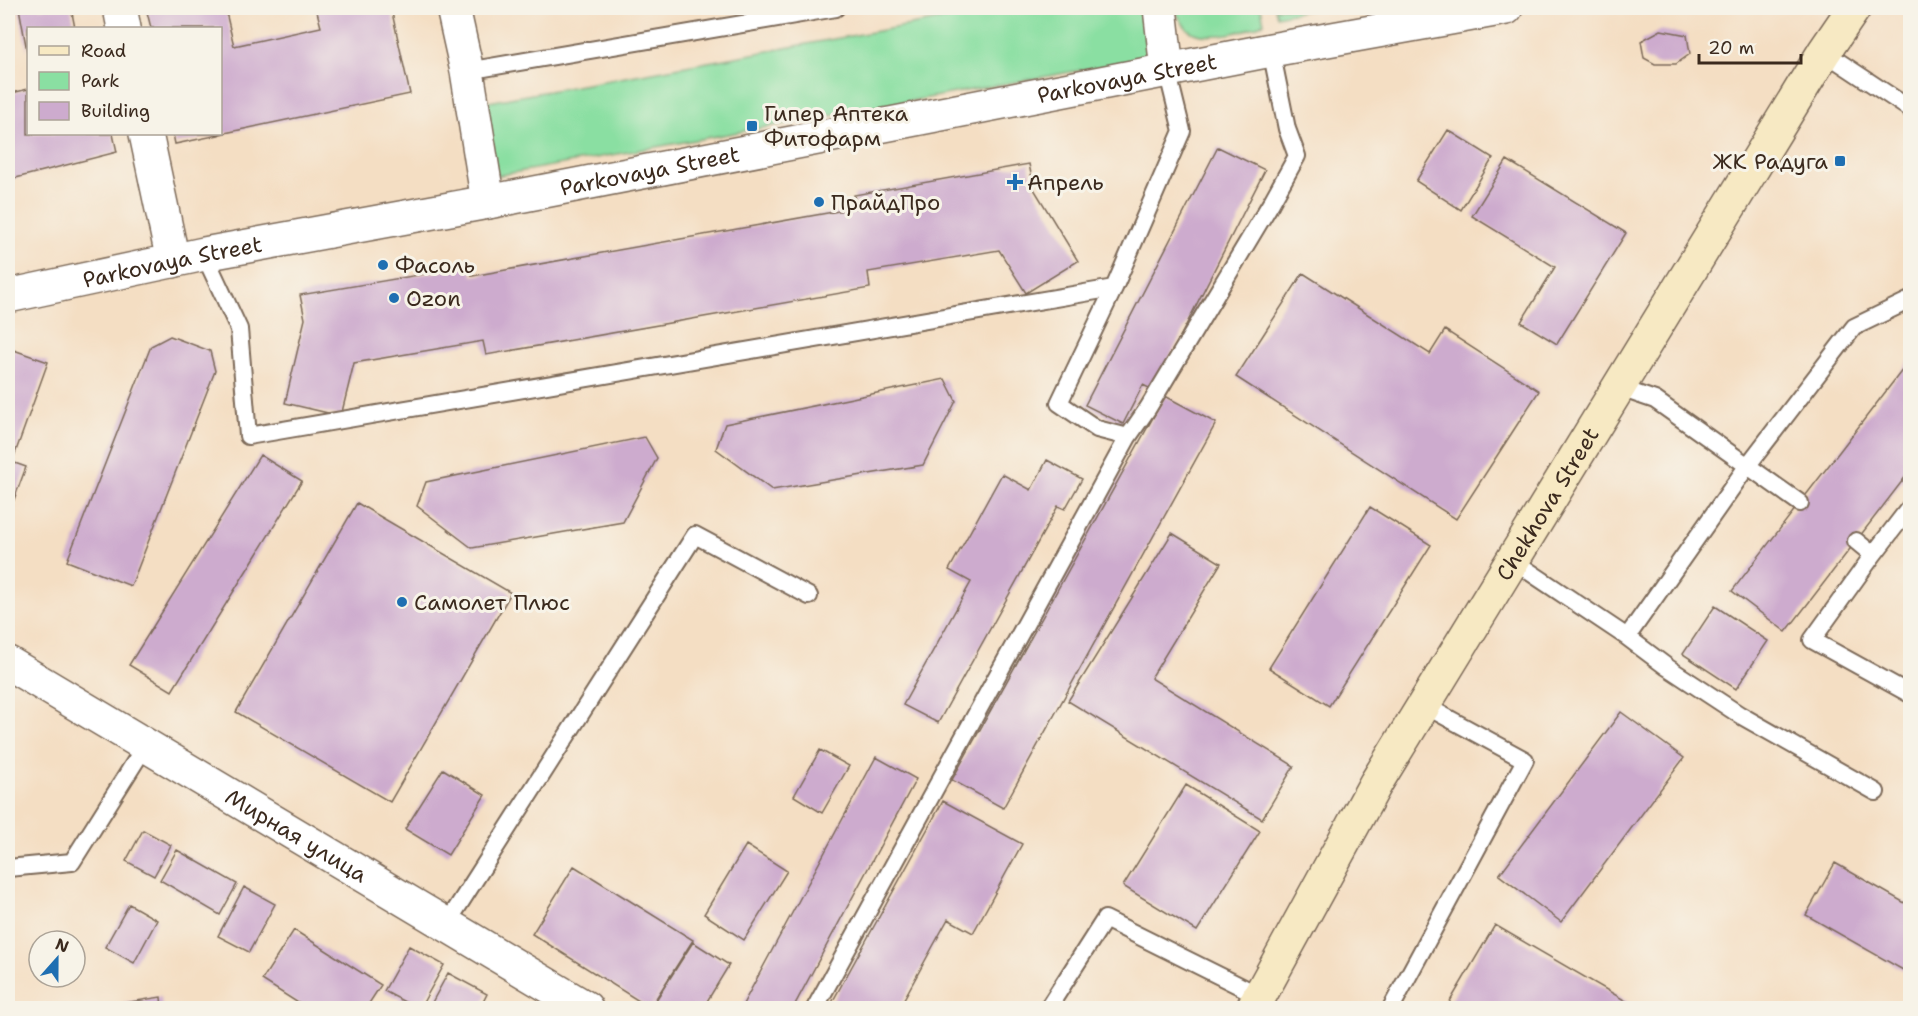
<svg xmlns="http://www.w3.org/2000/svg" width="1918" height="1016" font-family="'Shantell Sans',sans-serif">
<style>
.green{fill:#8adfa2;stroke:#628460;stroke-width:1.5}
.building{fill:#cdabce}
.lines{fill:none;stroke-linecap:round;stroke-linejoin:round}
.lane-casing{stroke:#7c6958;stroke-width:20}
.street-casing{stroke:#7c6958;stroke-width:36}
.secondary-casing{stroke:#7c6958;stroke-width:36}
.lane{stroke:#fff;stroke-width:16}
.street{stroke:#fff;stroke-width:33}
.secondary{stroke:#f7e9c3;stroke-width:33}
.poi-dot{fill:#1f6fb2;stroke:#f7f3e8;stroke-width:2}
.labels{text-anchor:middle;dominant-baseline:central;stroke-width:6;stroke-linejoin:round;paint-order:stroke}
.street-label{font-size:22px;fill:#3b2a1e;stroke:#f7f3e8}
.poi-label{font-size:22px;fill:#3b2a1e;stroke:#f7f3e8;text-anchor:start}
</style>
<rect width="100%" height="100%" fill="#f7f3e8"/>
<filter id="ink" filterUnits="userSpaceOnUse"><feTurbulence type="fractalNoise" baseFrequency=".0167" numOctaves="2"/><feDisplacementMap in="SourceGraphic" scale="12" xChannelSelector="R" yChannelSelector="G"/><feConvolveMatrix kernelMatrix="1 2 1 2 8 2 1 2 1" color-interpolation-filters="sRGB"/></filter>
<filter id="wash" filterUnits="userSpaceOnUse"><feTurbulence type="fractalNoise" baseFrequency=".008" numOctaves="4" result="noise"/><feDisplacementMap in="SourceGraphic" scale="24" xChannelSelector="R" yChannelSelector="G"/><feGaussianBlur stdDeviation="1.35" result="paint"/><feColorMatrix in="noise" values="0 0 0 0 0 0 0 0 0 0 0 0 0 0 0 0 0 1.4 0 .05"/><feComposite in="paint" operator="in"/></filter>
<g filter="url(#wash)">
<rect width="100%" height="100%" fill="#f4dec3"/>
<path class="green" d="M1004,8h144l6,49 -658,119 -13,-73z
M1174,8h87l3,15c-16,8 -52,17 -70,10 -10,-4 -15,-16 -20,-25z
M1275,8h43l-41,8z"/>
<g id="blocks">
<path class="building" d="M19,8h52l4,20h-47l-1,23z
M146,8h79l9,38 87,-19 -5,-19h75l19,86 -190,40v-106h-69z
M1661,30l26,5 3,19 -14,10h-21l-11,-6 -3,-17z
M28,89v45h85l4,18 -109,28v-86z
M1448,130l45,28 -32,52 -45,-29z
M173,134h46v1l-44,9z
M1218,147l47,23 -112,220 -10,-5 -20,39 -38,-19z
M1507,160l119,73 -69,111 -36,-22 34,-55 -83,-51z
M1029,164l5,25 44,72 -52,32 -27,-43 -131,22 2,16 -384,67 -3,-14 -129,22 -13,53 -56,-13 20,-84 -5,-24 171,-29 1,10 384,-68 -2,-13z
M1303,273l127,81 15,-24 94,61 -83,128 -220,-142z
M170,336l40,15 5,20 -84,215 -64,-25 84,-215z
M8,348l40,14 -36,100 14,5 -18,49z
M1910,360v111l-124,161 -54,-41z
M945,379l11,22 -33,64 -151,25 -56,-41 9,-25z
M1165,396l51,27 -213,385 -51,-28z
M645,437l12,21 -34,64 -151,26 -55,-42 9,-24z
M260,455l42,26 -130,210 -43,-26z
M1047,460l35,19 -17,30 -7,-3 -120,217 -35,-18 68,-123 -22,-12 53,-96 29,16z
M357,503l154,90 -121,209 -154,-90z
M1370,507l61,38 -102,161 -60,-38z
M1172,533l49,30 -70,115 143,88 -32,53 -194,-118z
M1715,606l53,35 -32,48 -53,-35z
M1621,712l63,46 -123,164 -62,-47z
M820,750l29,16 -27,47 -28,-17z
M876,757l40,22 -123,229h-52z
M443,769l42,26 -37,60 -43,-26z
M1186,785l74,46 -63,100 -74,-45z
M943,801l79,43 -49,89 -25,-14 -49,89h-70z
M143,830l28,15 -17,31 -28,-15z
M746,845l41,26 -43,69 -40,-26z
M177,850l60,34 -17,31 -60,-35z
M1835,863l75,43v68l-104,-59z
M574,866l119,74 -43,68 -118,-74z
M244,887l31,17 -26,48 -31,-16z
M129,904l28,16 -23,43 -29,-16z
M1495,925l143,83h-192z
M294,930l87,55 -15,23h-60l-44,-28z
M693,942l36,23 -26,43h-52z
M409,946l35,19 -24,43h-4l-32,-17z
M448,973l39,21 -7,14h-51z
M161,997l1,11h-38l-1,-5z"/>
</g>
</g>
<g filter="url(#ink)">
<use href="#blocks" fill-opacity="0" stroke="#7c6958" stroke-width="1.5"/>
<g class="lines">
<defs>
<path id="lane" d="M1824,52l86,57
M467,71l369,-63
M204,254l35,75 9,107 866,-148
M1617,387l38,13 145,103
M1128,437l20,-29 123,-205 26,-47 -10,-27 -16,-79
M1910,507l-37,48 -61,85 98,54
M1856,541l17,14
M1512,560l115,77 40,30 73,48 136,77
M1627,637l121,-172 106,-138 56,-27
M8,868l64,-6 73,-116
M446,925l249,-390 114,61
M815,1008l313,-571 -31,-8 -38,-26 55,-115 68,-157 -15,-61
M1048,1008l57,-89 155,77
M1391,1008l134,-248 -101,-55"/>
<g id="street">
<path d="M120,8l4,20"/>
<path d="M453,8l14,63 21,131"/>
<path d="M1160,8l7,62"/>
<path d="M146,134l27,127"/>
<path id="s1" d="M8,296l196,-42 284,-52 783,-152 235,-42"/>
<path id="s2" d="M8,663l578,345"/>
</g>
<g id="secondary">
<path id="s3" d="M1253,1008l123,-225 448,-731 30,-44"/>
</g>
</defs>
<use href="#lane" class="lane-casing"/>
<use href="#street" class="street-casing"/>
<use href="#secondary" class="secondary-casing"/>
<use href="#lane" class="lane"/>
<use href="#street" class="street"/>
<use href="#secondary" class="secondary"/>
</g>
</g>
<g class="poi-dot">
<rect x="746" y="120" width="12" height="12" rx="3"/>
<rect x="1834" y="155" width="12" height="12" rx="3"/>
<path d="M1012 173h6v6h6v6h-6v6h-6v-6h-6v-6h6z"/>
<circle cx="819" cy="202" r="6"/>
<circle cx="383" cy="265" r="6"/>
<circle cx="394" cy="298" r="6"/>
<circle cx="402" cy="602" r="6"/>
</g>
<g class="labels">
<g class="street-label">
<text stroke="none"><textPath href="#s1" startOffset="1140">Parkovaya Street</textPath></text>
<text stroke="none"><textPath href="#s1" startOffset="654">Parkovaya Street</textPath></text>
<text stroke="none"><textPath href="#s1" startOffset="168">Parkovaya Street</textPath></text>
<text stroke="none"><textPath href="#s3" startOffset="584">Chekhova Street</textPath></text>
<text stroke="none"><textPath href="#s2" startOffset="336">Мирная улица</textPath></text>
</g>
<g class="poi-label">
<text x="764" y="113">Гипер Аптека<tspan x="764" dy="25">Фитофарм</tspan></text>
<text x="1828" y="161" text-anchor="end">ЖК Радуга</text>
<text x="1027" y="182">Апрель</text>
<text x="831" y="202">ПрайдПро</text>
<text x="395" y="265">Фасоль</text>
<text x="406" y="298">Ozon</text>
<text x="414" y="602">Самолет Плюс</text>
</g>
</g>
<rect width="1918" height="1016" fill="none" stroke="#f7f3e8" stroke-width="30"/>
<rect x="27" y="27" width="195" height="108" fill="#f7f3e8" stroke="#aca397" stroke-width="1.5"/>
<rect x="39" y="46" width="30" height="9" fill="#f7e9c3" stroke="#aca397" stroke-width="1.5"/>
<text x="81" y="57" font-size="18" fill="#3b2a1e">Road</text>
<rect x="39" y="72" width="30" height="18" fill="#8adfa2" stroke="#aca397" stroke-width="1.5"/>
<text x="81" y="87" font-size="18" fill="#3b2a1e">Park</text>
<rect x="39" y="102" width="30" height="18" fill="#cdabce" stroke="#aca397" stroke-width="1.5"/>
<text x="81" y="117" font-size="18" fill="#3b2a1e">Building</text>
<g transform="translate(57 959) rotate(21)"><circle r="28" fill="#f7f3e8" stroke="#aca397" stroke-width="1.5"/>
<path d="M0-4.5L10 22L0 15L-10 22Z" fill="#1f6fb2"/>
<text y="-9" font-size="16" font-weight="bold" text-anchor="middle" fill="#3b2a1e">N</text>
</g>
<path d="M1699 54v9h102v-9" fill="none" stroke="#3b2a1e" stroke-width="3"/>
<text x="1708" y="54" font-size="18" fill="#3b2a1e" stroke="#f7f3e8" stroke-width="4.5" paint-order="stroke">20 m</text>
</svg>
